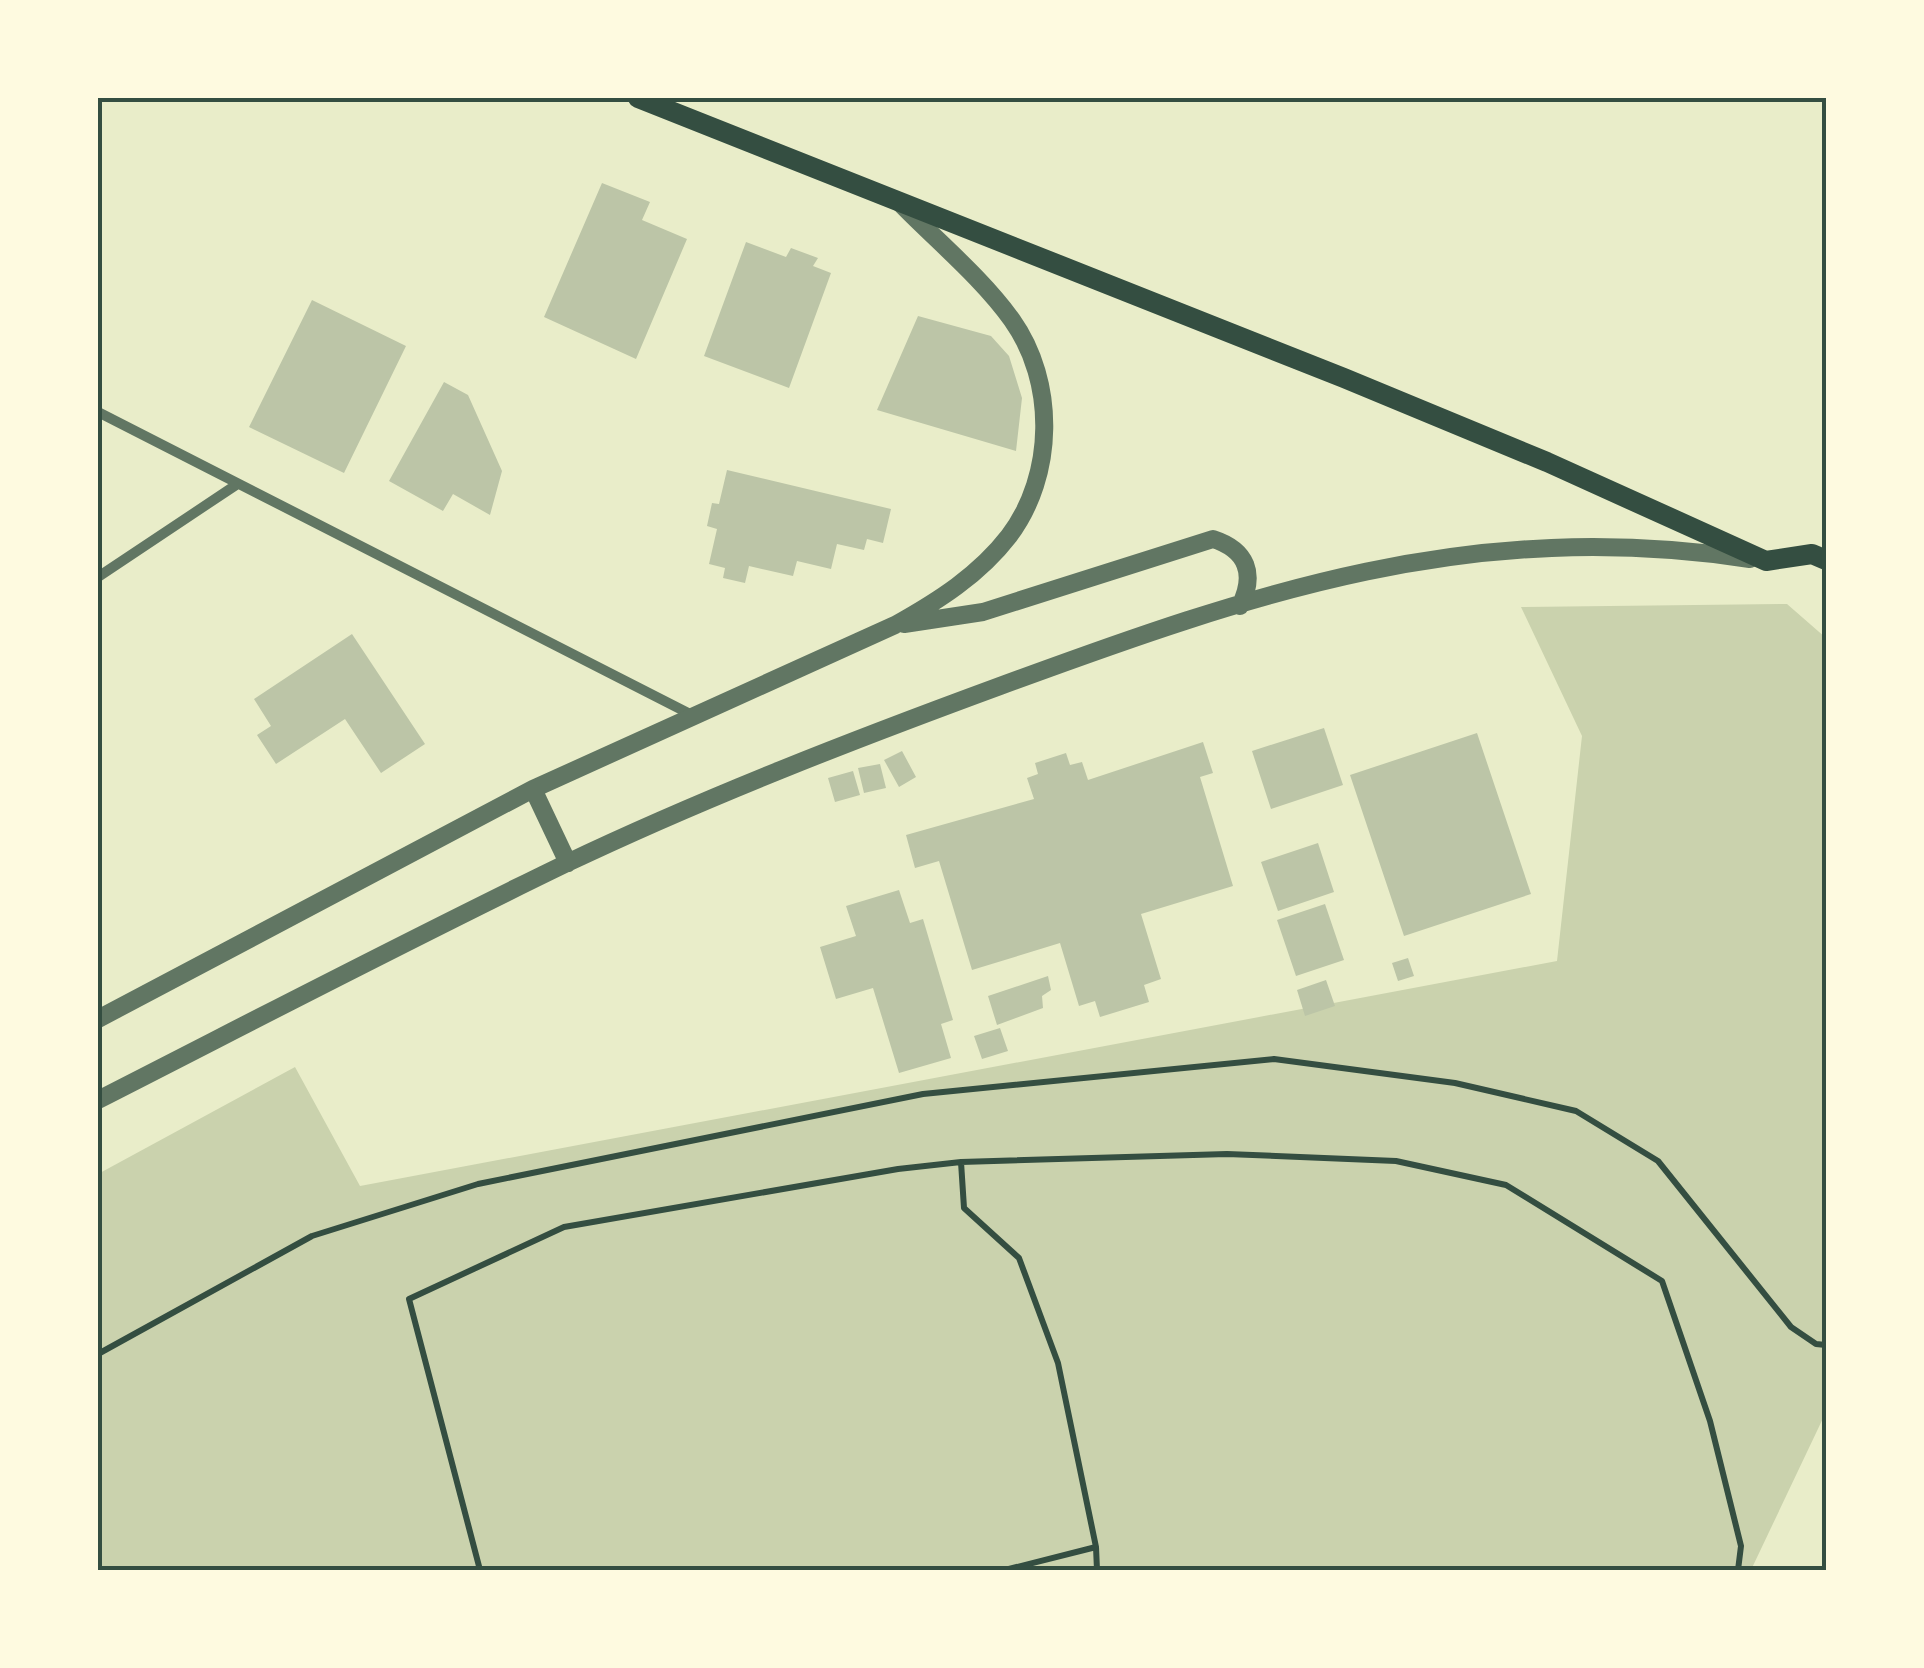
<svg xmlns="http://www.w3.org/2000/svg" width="1924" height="1668" font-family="'PT Sans Narrow',sans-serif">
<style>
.green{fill:#cad2ad}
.building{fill:#bcc5a7}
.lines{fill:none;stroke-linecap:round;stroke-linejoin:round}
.path{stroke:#344e41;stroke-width:6}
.minor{stroke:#617663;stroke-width:10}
.tertiary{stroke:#617663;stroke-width:18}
.secondary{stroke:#344e41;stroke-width:20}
.neatline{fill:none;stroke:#344e41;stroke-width:4}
</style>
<rect width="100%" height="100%" fill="#e9edc9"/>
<path class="green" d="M1787,604l39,34v774l-75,158h-1653v-396l197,-107 65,119 1197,-225 25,-225 -61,-129z"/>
<path class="building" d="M602,183l48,19 -8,18 45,19 -51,120 -92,-42z
M746,242l40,15 5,-9 27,10 -5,8 18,7 -42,115 -85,-32z
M312,300l94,46 -62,127 -95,-46z
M918,316l73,20 18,20 13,42 -6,53 -139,-41z
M444,382l24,13 34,76 -12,44 -37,-21 -10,17 -54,-30z
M727,470l164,39 -8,34 -16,-4 -3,11 -27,-6 -6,25 -34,-8 -4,15 -44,-10 -4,17 -22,-5 2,-10 -16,-4 8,-35 -10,-3 5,-23 7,1z
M352,634l73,110 -44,29 -36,-54 -69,45 -19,-29 14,-9 -17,-27z
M1324,728l19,57 -72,24 -19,-58z
M1477,733l54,161 -127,42 -54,-161z
M1203,742l10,31 -13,4 33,109 -92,28 20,65 -17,6 5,17 -49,15 -5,-16 -16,5 -19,-63 -88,27 -33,-109 -24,7 -9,-33 128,-36 -7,-21 11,-4 -3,-11 31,-10 4,12 12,-3 6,18z
M902,751l14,26 -17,10 -15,-27z
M880,764l6,24 -22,5 -6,-25z
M853,771l7,24 -25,7 -7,-24z
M1318,843l16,49 -56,19 -17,-49z
M899,890l11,33 13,-4 30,101 -12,4 10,34 -52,15 -26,-85 -37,11 -16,-52 36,-11 -10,-30z
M1325,904l19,56 -48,16 -19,-56z
M1408,958l6,18 -16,5 -6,-18z
M1048,976l3,14 -9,6 1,12 -46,17 -9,-29z
M1326,980l9,26 -30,10 -8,-26z
M1000,1028l8,23 -26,8 -8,-23z"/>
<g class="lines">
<path class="path" d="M961,1162l3,46 55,50 39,105 38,184 -91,23
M98,1354l214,-118 166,-52 445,-90 351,-35 181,24 121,28 82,50 133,166 25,17 10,1
M1096,1547l1,23
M480,1570l-71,-271 155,-72 334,-58 63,-7 266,-8 169,7 110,24 156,96 48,140 31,125 -3,24"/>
<path class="minor" d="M98,412l594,303
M98,577l138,-92"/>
<path class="tertiary" d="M904,624l79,-12 230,-73c34,11 43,35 27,67
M533,789l35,74
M98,1019l435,-230 362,-164c43,-24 84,-50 114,-89 46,-61 47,-154 3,-216 -30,-42 -75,-79 -111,-116
M98,1100c155,-79 310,-160 467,-236 141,-67 288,-124 435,-178 256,-94 472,-169 750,-127"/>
<path class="secondary" d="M638,98l706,280 203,84 219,99 46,-7 14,6"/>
</g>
<rect width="1924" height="1668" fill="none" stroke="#fefae0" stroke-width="200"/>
<rect x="100" y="100" width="1724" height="1468" class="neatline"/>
</svg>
